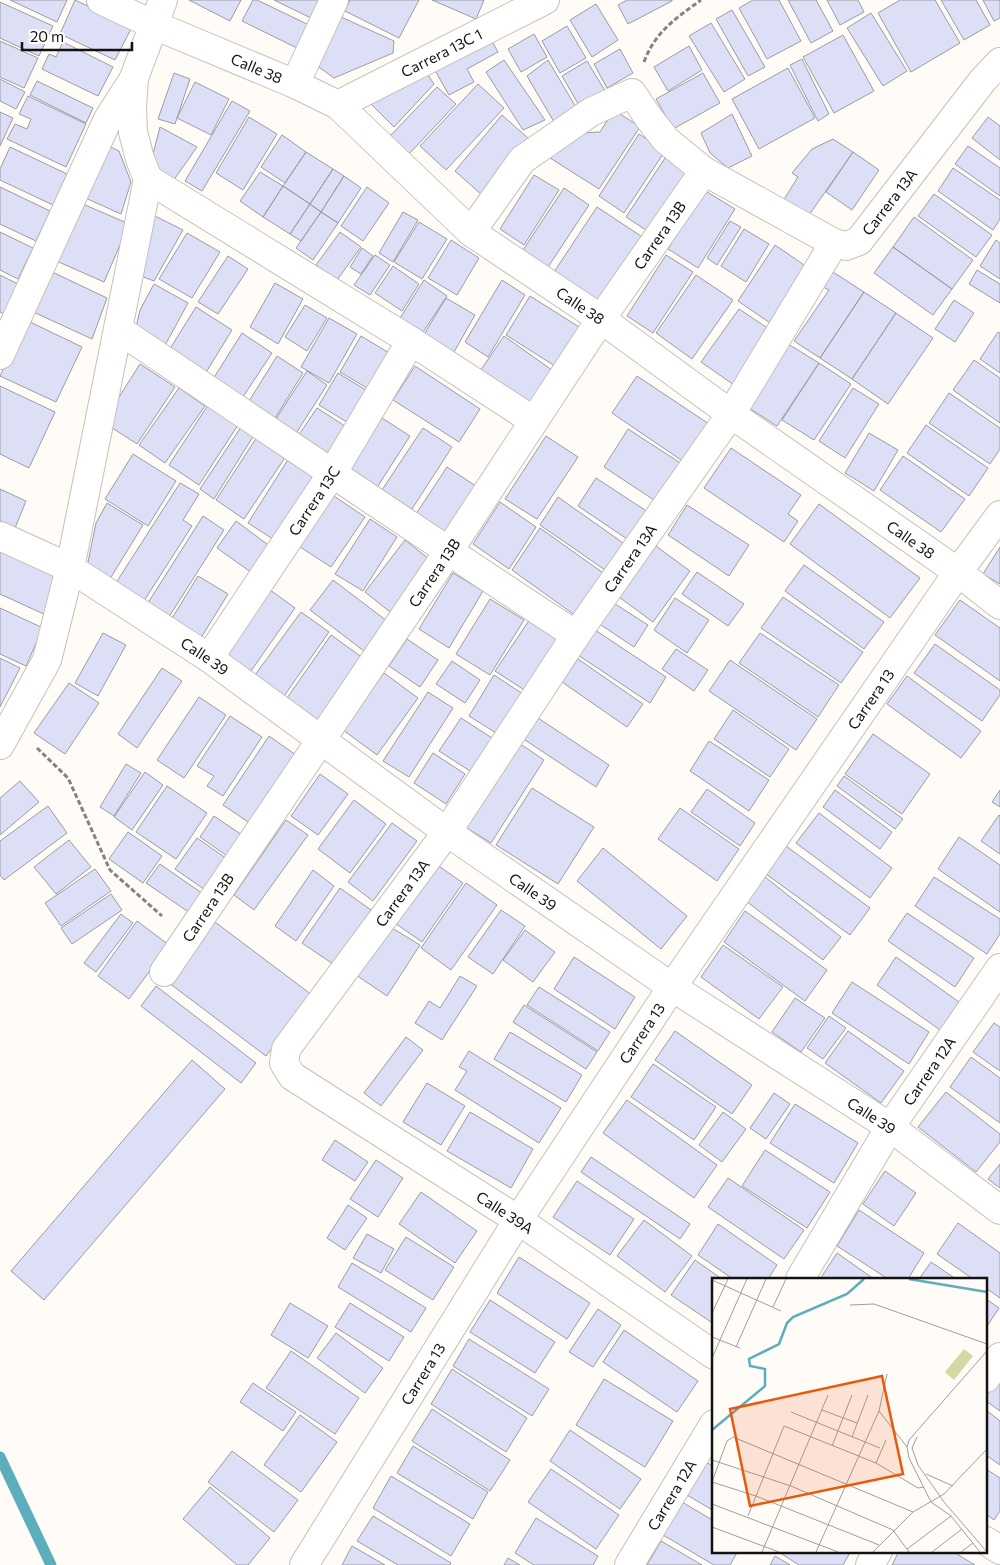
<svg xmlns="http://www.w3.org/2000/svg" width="1000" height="1565" font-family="Commissioner,sans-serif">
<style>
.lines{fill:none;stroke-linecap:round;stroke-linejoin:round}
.stream{stroke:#5daebc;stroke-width:11}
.building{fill:#dddff7;stroke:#9b9ca3}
.minor-casing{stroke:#c7c0bb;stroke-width:30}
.path{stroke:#85827f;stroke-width:3;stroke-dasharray:5 2.5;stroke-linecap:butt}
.minor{stroke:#fff;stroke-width:28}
.labels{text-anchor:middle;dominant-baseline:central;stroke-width:4.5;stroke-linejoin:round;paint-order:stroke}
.street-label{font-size:15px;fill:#141210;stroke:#fff}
.inset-river{fill:none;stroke:#5daebc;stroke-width:2.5}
.inset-road{fill:none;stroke:#a19e9b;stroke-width:1}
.view{fill:#e8590c;fill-opacity:0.15;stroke:#e8590c;stroke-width:2.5}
.inset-edge{fill:none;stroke:#141210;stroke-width:2.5}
</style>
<rect width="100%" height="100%" fill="#fffbf7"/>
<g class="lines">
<path class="stream" d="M0,1457l51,108"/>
</g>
<path class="building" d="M10,0h57l-10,22z
M75,0l57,27 -17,33 -55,-26z
M189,0h52l-11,21z
M253,0h4l52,25 -12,23 -55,-27z
M274,0h48l-9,19z
M350,0h69l-20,38 -54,-27z
M432,0h52l-8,19z
M627,0h45v1l-44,23 -10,-19z
M753,0h26l22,41 -34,18 -28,-51z
M788,0h28l17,31 -22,12z
M827,0h31l6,12 -24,13z
M900,0h35l25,43 -49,29 -33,-59z
M941,0h35l14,25 -26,15z
M983,0h17v18l-6,3z
M0,2l53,24 -14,30 -39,-18z
M596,4l22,36 -26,17 -22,-37z
M732,10l33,57 -17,9 -32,-57z
M871,13l36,58 -24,15 -36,-58z
M341,17l53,24 -1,12 -59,25 -18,-13z
M711,23l34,56 -21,13 -35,-56z
M567,26l19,32 -26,15 -18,-32z
M534,34l13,23 -26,15 -13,-23z
M843,35l31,56 -40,22 -31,-56z
M489,36l9,16 -31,17 7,13 -25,13 -16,-28z
M0,41l38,17 -14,30 -24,-11z
M63,42l50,25 -15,29 -56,-27 7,-15 7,3z
M689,46l13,24 -34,21 -14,-24z
M620,49l13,24 -26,15 -13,-24z
M802,59l27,55 -11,7 -28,-56z
M504,60l41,60 -22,10 -37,-58z
M548,60l29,49 -23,13 -27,-46z
M587,61l20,33 -26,15 -19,-33z
M788,68l27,50 -56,31 -27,-50z
M424,69l10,15 -40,43 -24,-24z
M174,73l16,6 -15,45 -17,-5z
M703,73l17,30 -47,26 -17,-30z
M0,79l25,13 -9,17 -16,-8z
M37,81l56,27 -7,15 -56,-28z
M195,82l34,17 -18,36 -34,-17z
M478,84l26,24 -58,62 -26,-24z
M437,87l19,17 -47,50 -19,-18z
M28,96l58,28 -20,43 -59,-28 8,-15 12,5 4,-10 -12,-5z
M232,101l18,10 -48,80 -17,-10z
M614,110l26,17 -41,62 -49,-31 31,-25 19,-1z
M0,112l13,6 -13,28z
M732,114l20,42 -24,12 -18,-15 -9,-20z
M502,115l27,24 -47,56 -27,-24z
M249,117l28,17 -34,56 -27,-17z
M988,117l12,9v34l-28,-22z
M160,127l37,20 -24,34 -22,-19z
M639,134l26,17 -41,62 -25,-17z
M282,135l24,17 -21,31 -24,-16z
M833,139l20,13 -46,66 -24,-17 15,-24 -6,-4 20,-24z
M103,143l16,8 12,31 -10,32 -40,-18z
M968,146l32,22v28l-45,-32z
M10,147l57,27 -14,31 -53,-25v-11z
M306,152l27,17 -23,35 -27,-18z
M853,152l26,18 -27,40 -26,-18z
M667,155l25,17 -40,62 -26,-17z
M953,168l47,32v19l-7,11 -55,-39z
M333,169l11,7 -23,36 -11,-8z
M260,172l23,14 -20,31 -23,-16z
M534,175l25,15 -35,55 -24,-16z
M344,176l17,12 -23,35 -17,-11z
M283,186l27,18 -20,30 -27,-17z
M0,187l50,24 -14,30 -36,-17z
M367,187l22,16 -26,38 -22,-15z
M564,188l25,17 -41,62 -25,-17z
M704,190l31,19 -37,59 -30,-19z
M934,194l58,41 -16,22 -58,-41z
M76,201l53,23 -25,58 -52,-23z
M310,204l11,8 -20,29 -11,-7z
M597,207l50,33 -43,65 -50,-33z
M321,212l17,11 -25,37 -17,-12z
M403,212l15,8 -25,42 -14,-9z
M153,215l30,15 -29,51 -16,-6z
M914,217l59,43 -21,29 -59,-42z
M730,221l11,6 -24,38 -10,-7z
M419,222l28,17 -25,40 -28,-17z
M744,229l25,15 -23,38 -25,-16z
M0,232l33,16 -15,31 -18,-9z
M340,232l21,15 -24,33 -21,-15z
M187,233l33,19 -28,46 -33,-19z
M451,240l28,18 -22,37 -29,-17z
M996,240l4,3v36l-20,-13z
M775,245l35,24 -37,56 -35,-24z
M893,247l59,42 -19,26 -59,-42z
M362,248l11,8 -12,18 -11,-7z
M375,255l15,10 -20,30 -16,-10z
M666,255l27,17 -40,61 -26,-17z
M228,256l20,13 -30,45 -20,-12z
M393,266l26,18 -17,27 -27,-18z
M48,270l59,28 -15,41 -63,-29z
M977,270l23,14v19l-31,-19z
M833,272l31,20 -44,66 -26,-17 35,-51 -6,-3z
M0,275l20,10 -14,30 -6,-3z
M696,275l37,25 -41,59 -36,-26z
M424,280l23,16 -30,45 -22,-15z
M502,280l23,15 -37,62 -23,-15z
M275,283l28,16 -25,45 -28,-17z
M154,284l34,19 -26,48 -28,-15 6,-26z
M864,292l32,21 -44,66 -32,-21z
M530,296l57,36 -24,39 -57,-36z
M446,298l29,17 -25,44 -30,-18z
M954,300l20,13 -19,29 -20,-13z
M305,305l22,13 -20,33 -22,-14z
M196,307l36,23 -30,49 -36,-24z
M739,309l36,24 -38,54 -36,-25z
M896,313l37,25 -45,66 -36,-25z
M329,318l28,16 -28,49 -28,-16z
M26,320l56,27 -26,55 -56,-26z
M998,332l2,1v40l-20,-14z
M242,333l30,20 -33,50 -29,-19z
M361,336l35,21 -22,35 -34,-20z
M504,336l55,39 -24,34 -55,-38z
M788,344l31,19 -42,63 -31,-20z
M277,356l26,17 -31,50 -26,-17z
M974,360l26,18v45l-47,-33z
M819,363l32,21 -37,56 -32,-20z
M140,364l35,23 -38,57 -34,-22z
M415,366l65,43 -21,33 -66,-42z
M307,371l20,14 -34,53 -21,-13z
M338,373l36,22 -19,32 -36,-22z
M637,376l72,48 -25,38 -72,-49z
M0,386l55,26 -26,56 -29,-14z
M179,388l26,18 -40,57 -26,-18z
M853,388l26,16 -34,54 -26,-17z
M949,393l51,35v21l-10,15 -61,-41z
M208,405l30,20 -39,60 -30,-20z
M317,408l34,22 -20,32 -35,-23z
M382,418l28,18 -34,53 -28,-18z
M926,425l62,43 -19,28 -62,-43z
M241,427l13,8 -40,64 -14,-10z
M423,428l29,19 -40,62 -30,-19z
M628,429l54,35 -25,38 -53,-35z
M869,433l29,17 -24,41 -29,-18z
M546,436l32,21 -41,62 -32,-20z
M257,437l29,19 -42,63 -28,-19z
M731,448l70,47 -13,19 10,7 -14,21 -80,-54z
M133,454l43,27 -28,45 -43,-27z
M903,456l62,43 -24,33 -61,-42z
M289,458l28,18 -41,65 -28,-18z
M447,467l35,23 -30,47 -36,-23z
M596,478l52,34 -18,29 -52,-35z
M180,483l19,11 -16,26 9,6 -52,81 -28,-18z
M0,489l26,12 -11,27 -15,-7z
M331,494l34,23 -34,50 -34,-22z
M558,497l68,48 -18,27 -68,-47z
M500,502l36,25 -27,42 -36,-25z
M107,503l36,22 -35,57 -22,-10 10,-49z
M819,504l101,74 -30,40 -100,-74z
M687,505l62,40 -20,31 -61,-41z
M203,516l21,14 -57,90 -21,-14z
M370,519l27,18 -34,54 -28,-17z
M236,521l35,26 -19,26 -35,-25z
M540,528l66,47 -30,41 -64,-46z
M405,540l29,23 -40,52 -29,-23z
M656,546l34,25 -37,51 -34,-25z
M1000,547v37l-17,-10z
M0,548l65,31 -17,37 -48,-22z
M804,565l80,57 -20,27 -79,-58z
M697,572l47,32 -16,22 -46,-32z
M453,573l30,18 -34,57 -30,-19z
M198,576l30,18 -29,47 -30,-18z
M333,580l54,41 -23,30 -54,-41z
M266,587l29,21 -44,63 -29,-20z
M783,597l80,55 -22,31 -80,-55z
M675,598l34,22 -22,33 -33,-23z
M490,599l34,21 -34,55 -34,-21z
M960,600l40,28v53l-65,-46z
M612,602l36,23 -14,22 -36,-24z
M0,608l43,20 -17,38 -26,-12z
M301,612l28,20 -45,64 -29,-21z
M530,619l30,22 -34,50 -31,-20z
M595,630l71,47 -16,26 -72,-48z
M103,633l23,12 -28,51 -23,-13z
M760,633l79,52 -21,32 -79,-54z
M331,635l32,23 -45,62 -31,-22z
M407,639l31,21 -18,27 -31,-21z
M935,644l65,46v5l-18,26 -68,-48z
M676,649l32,21 -14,21 -32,-22z
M0,658l20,10 -20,39z
M578,659l65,45 -16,23 -65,-45z
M730,660l87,59 -21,31 -87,-59z
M452,661l28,19 -15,23 -29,-19z
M162,668l20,13 -45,67 -19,-14z
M384,673l34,25 -41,57 -34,-25z
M494,675l32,21 -25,40 -32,-20z
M907,676l74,55 -20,27 -74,-54z
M69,683l30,20 -34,51 -31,-21z
M428,692l25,16 -44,69 -26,-16z
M199,697l27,18 -42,63 -27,-18z
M733,710l56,39 -19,28 -56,-38z
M532,714l77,51 -13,22 -77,-51z
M230,716l32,21 -39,59 -16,-10 7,-10 -17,-10z
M461,718l31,20 -22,33 -31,-20z
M873,734l57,40 -28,40 -57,-40z
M269,736l27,19 -45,69 -28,-19z
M516,741l28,19 -53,83 -29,-18z
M709,741l60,39 -20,31 -59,-40z
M433,753l32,21 -19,30 -32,-21z
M126,764l15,9 -27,43 -14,-9z
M145,772l18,13 -31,45 -18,-13z
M320,774l28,20 -30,41 -27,-19z
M844,776l59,43 -8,10 -58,-43z
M20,781l19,21 -39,33v-37z
M167,786l40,27 -31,46 -40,-27z
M532,788l62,39 -36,57 -62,-39z
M707,789l48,34 -15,23 -49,-34z
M835,790l57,42 -12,17 -57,-42z
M1000,790v17l-8,-5z
M354,800l32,24 -36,49 -32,-24z
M48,806l19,27 -63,47 -4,-5v-34z
M680,808l59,41 -22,32 -59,-42z
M819,813l73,55 -22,30 -74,-55z
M999,815l1,1v38l-19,-13z
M214,816l31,21 -15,21 -30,-21z
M286,820l22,15 -54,75 -20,-15z
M392,823l25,18 -44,60 -25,-19z
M128,832l34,24 -19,27 -34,-24z
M959,837l41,28v47l-62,-43z
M197,838l33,23 -22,31 -33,-23z
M69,840l22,27 -35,27 -22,-27z
M786,846l84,62 -20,27 -84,-61z
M603,848l84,68 -26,33 -84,-68z
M433,862l30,21 -41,59 -30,-21z
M160,864l46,32 -13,19 -47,-32z
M95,869l16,22 -50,35 -16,-23z
M313,870l21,16 -38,55 -21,-15z
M765,877l76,60 -18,23 -77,-59z
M934,877l66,42v15l-13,20 -72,-48z
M466,883l31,22 -46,65 -30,-22z
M340,888l31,22 -38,54 -31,-21z
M111,894l11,16 -50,34 -11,-16z
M501,910l24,16 -32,48 -25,-17z
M745,911l82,59 -22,31 -81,-59z
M907,913l67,45 -19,29 -67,-46z
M121,914l12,9 -37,49 -12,-9z
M137,921l32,24 -40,54 -31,-23z
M215,922l97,73 -46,61 -97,-73z
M387,925l33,20 -33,51 -31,-21z
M525,930l30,22 -22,30 -30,-22z
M723,945l60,42 -24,32 -58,-42z
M574,957l61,40 -20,32 -61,-40z
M896,957l63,45 -19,28 -63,-45z
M460,976l17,10 -35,54 -27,-17 14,-22 11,7z
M852,982l77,50 -20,32 -77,-51z
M156,986l100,77 -15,20 -100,-77z
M539,987l71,45 -12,19 -71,-46z
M795,998l30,20 -24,34 -29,-20z
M524,1005l73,47 -11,17 -73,-47z
M829,1016l17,12 -23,31 -16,-11z
M994,1023l6,4v44l-27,-19z
M675,1031l77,54 -20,29 -77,-54z
M848,1031l56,40 -23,32 -56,-40z
M510,1032l72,43 -16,27 -72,-43z
M406,1037l17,13 -42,56 -17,-13z
M469,1051l92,57 -22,35 -84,-53 12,-19 -8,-4z
M971,1057l29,21v45l-50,-36z
M192,1060l33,29 -181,211 -33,-29z
M653,1064l63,43 -22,33 -63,-43z
M427,1083l38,23 -24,39 -38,-23z
M946,1092l54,42v8l-24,30 -58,-45z
M774,1093l16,11 -24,35 -16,-11z
M627,1100l90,65 -23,33 -91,-65z
M795,1104l63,39 -24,40 -64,-40z
M470,1112l63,37 -22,39 -64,-37z
M723,1112l23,17 -24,33 -23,-17z
M335,1140l33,22 -13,19 -33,-21z
M765,1150l65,42 -23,36 -65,-42z
M591,1157l99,67 -10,15 -99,-67z
M376,1160l27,18 -25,39 -28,-18z
M1000,1164v24l-12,-9z
M885,1171l31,22 -22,33 -31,-22z
M728,1178l76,52 -20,29 -76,-52z
M577,1181l57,38 -24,36 -57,-38z
M421,1192l56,39 -22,32 -56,-39z
M348,1205l19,13 -22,32 -18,-12z
M859,1210l65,43 -16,26h-20l-51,-33z
M644,1220l48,36 -27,36 -48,-36z
M958,1223l42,30v45l-14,-10v-9h-13l-36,-25z
M718,1224l59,41 -9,14h-35l-35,-24z
M367,1234l27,15 -13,24 -28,-15z
M406,1237l48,30 -21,33 -48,-30z
M837,1253l37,26h-54z
M519,1257l71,46 -23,36 -70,-46z
M695,1260l27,19h-8v45l-43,-29z
M931,1262l25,17h-37z
M352,1263l74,45 -15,24 -73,-45z
M986,1299l13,9 -13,20z
M490,1300l65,42 -20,31 -65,-41z
M290,1303l38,23 -20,32 -37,-23z
M350,1303l54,34 -15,24 -54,-34z
M598,1309l23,16 -28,42 -24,-15z
M624,1330l74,51 -21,31 -74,-50z
M336,1333l47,35 -18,25 -48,-35z
M469,1339l80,50 -17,27 -79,-50z
M291,1351l68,47 -24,36 -69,-46z
M452,1369l75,49 -21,34 -75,-48z
M1000,1377v34l-14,-10v-5z
M604,1379l69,42 -28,46 -69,-42z
M253,1383l43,29 -13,19 -43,-29z
M432,1409l78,51 -20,31 -78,-50z
M986,1410l14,11v44l-14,-10z
M300,1415l37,27 -36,50 -37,-27z
M570,1430l71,49 -21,30 -70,-48z
M413,1446l75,46 -15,27 -76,-46z
M232,1451l66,49 -24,32 -66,-50z
M706,1462l8,5v44l-27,-16z
M551,1469l68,46 -23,34 -68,-47z
M986,1469l14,9v33l-6,9 -8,-6z
M391,1476l79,48 -19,32 -78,-48z
M210,1487l60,51 -22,27h-11l-54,-46z
M682,1502l32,19v30h24l-8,14h-16l-51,-30z
M373,1516l78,47 -1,2h-52l-41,-24z
M536,1518l62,38 -5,9h-59l-19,-12z
M661,1541l41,24h-55z
M352,1546l33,19h-43z
M777,1551h74l-8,14h-44z
M899,1551h53l23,14h-83z
M775,1556l15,9h-20z
M508,1558l12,7h-16z"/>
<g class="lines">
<defs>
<g id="minor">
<path id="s1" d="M101,0l53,25 141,59 43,21 133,127 130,87 130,95 227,158 42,33"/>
<path d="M295,84l39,-84"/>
<path id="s2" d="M338,105l207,-105"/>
<path d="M148,179l263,162 123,80"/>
<path id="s3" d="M471,232l51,-72 69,-48 41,-19 16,24 18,23 38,31 130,72 12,3 13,-5 124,-161 17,-18"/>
<path d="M119,330c153,102 303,205 457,305"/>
<path d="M0,355l108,-236 25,-39"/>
<path id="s4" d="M0,536l70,32 139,90 238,174 225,155 218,140 110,83"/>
<path id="s5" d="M209,658l124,-186 78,-131"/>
<path d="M0,745l47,-85 23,-92 78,-389 -8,-20 -7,-27 -1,-25 2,-29 29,-78"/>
<path id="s6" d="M164,972l284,-420 153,-233 103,-148"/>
<path id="s7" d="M800,1279l90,-152 110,-159"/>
<path id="s8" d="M714,1355l-196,-135 -226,-144 -8,-13 2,-14 161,-217 129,-197 155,-221 103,-171"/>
<path d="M986,1378l14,-21"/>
<path d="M986,1541l14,9"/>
<path id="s9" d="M304,1565l214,-345 154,-233 286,-415 42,-57"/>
<path id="s10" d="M629,1565l85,-141"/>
<path d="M870,1565l8,-14"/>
</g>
</defs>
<use href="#minor" class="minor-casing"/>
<path class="path" d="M644,62c11,-30 32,-44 57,-62
M37,748l31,30 42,92 52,46"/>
<use href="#minor" class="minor"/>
</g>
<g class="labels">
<g class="street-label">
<text stroke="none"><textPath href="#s2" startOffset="116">Carrera 13C 1</textPath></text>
<text stroke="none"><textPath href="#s1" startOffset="170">Calle 38</textPath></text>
<text stroke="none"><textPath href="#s3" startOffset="549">Carrera 13A</textPath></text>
<text stroke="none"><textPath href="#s6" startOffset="888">Carrera 13B</textPath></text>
<text stroke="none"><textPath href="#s1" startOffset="575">Calle 38</textPath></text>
<text stroke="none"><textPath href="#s5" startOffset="189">Carrera 13C</textPath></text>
<text stroke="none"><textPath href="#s1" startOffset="980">Calle 38</textPath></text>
<text stroke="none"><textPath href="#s8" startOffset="1135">Carrera 13A</textPath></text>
<text stroke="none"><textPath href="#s6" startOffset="482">Carrera 13B</textPath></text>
<text stroke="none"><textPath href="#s4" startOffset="238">Calle 39</textPath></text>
<text stroke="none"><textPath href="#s9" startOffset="1035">Carrera 13</textPath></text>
<text stroke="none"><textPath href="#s8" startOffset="730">Carrera 13A</textPath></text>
<text stroke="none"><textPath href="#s4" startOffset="642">Calle 39</textPath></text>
<text stroke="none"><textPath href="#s6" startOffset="78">Carrera 13B</textPath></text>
<text stroke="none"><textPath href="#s9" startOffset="630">Carrera 13</textPath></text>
<text stroke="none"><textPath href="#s7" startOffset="245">Carrera 12A</textPath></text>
<text stroke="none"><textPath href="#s4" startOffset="1048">Calle 39</textPath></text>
<text transform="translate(505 1212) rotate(33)">Calle 39A</text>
<text stroke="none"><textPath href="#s9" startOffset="225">Carrera 13</textPath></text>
<text stroke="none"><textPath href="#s10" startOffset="82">Carrera 12A</textPath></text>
</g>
</g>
<g transform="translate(712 1278)">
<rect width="275" height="275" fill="#fffbf7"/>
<path d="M252,71l9,7 -19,24 -9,-8z" fill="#d5d8a4"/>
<path class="inset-river" d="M197,1l78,13M0,152l53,-44v-17l-15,-3 -1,-7 30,-15 8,-21 6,-6 54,-23 17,-15"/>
<path class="inset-road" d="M0,2l69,31M138,27l24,-1 113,40M61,29l13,-28M0,35l16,-34M0,59l28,11M24,69l30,-68M0,80l35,-79M110,132l35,13M167,133l28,36M79,134l89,36M140,159l16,-42M205,159l-5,11 6,17 26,37 43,50M120,168l20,-51M0,182l79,26 102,44 16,22M164,185l10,-23M214,196l27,12M0,204l15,-41 6,-4 180,75M0,204l44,14 123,49M0,226l126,48M36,238l36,-90 92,37 42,25 6,-1M0,249l67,25M195,271l44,-33M50,274l66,-157M104,274l63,-141 8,-37M161,274l40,-40 31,-18 43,-45M220,274l30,-23M249,274l12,-9M268,274l-29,-36 -20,-14 -22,-44 -2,-11 2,-7 78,-89"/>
<path class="view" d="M170,98l21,98 -153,32 -20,-97z"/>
<rect width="275" height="275" class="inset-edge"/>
</g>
<path d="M22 42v8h110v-8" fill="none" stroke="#141210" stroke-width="2.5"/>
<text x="30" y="42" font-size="15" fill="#141210" stroke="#ffffff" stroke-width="4" paint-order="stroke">20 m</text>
</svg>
